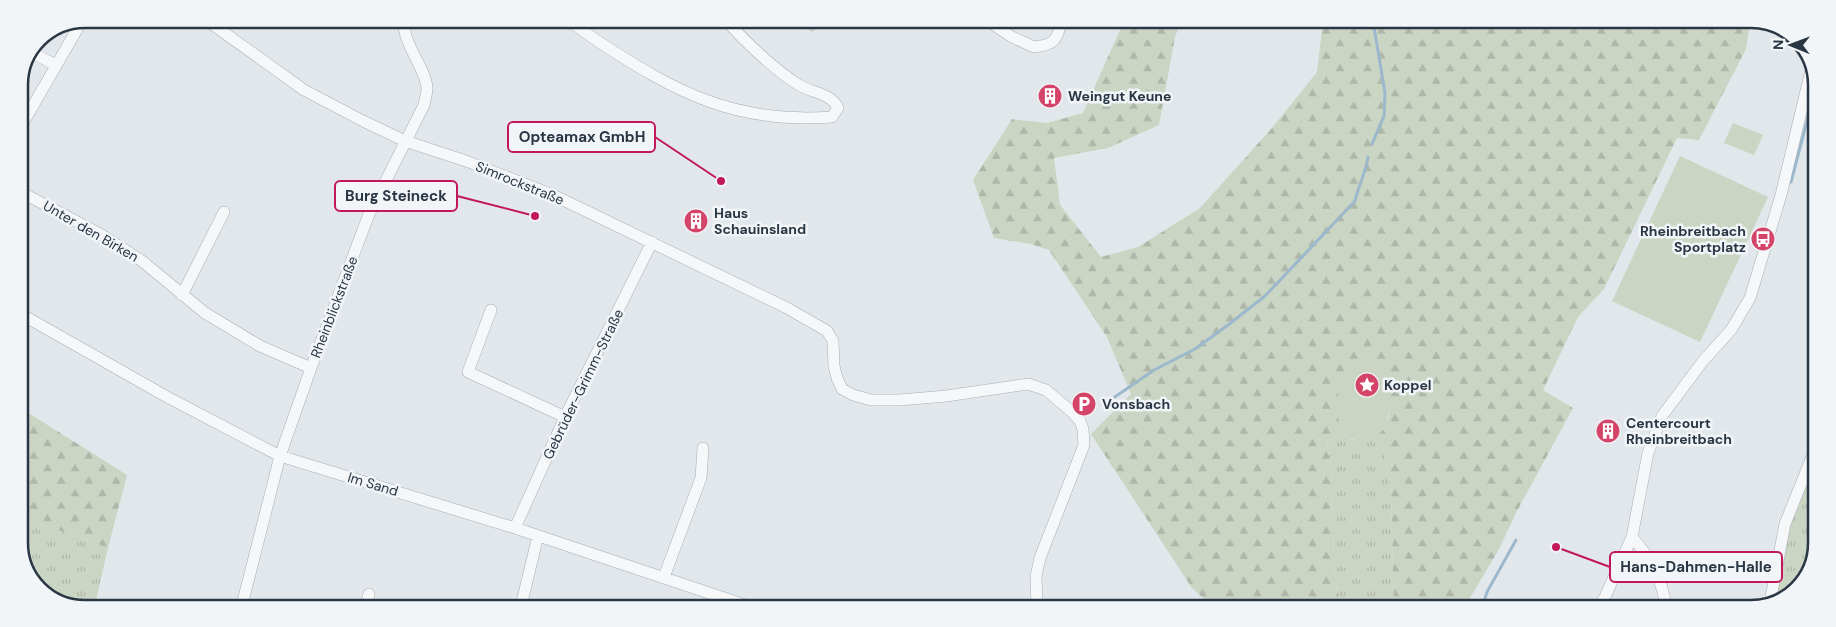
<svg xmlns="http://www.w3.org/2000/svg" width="1836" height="627" font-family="'DM Sans',sans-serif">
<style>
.grass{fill:url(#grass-tufts)}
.forest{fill:url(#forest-firs);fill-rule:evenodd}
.green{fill:#cad5c3}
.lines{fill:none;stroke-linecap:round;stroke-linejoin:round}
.stream{stroke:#9cb8cc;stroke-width:3}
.minor-casing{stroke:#a7aeb6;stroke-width:12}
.minor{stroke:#f5f7f9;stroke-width:11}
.labels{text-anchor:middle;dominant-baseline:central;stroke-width:5;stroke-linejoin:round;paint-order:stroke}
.poi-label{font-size:14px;font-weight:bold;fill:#293644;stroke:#f2f5f8;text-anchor:start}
.street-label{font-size:14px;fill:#293644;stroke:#f2f5f8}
.rim{fill:none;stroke:#293644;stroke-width:2.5}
.leader{fill:none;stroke:#c2185b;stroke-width:2}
.callout-dot{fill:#c2185b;stroke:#f2f5f8;stroke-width:2}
.callout{fill:#f2f5f8;stroke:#c2185b;stroke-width:2}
.callout-label{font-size:15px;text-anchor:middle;font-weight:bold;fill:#293644}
</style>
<defs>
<pattern id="grass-tufts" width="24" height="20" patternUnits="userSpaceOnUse" patternTransform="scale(1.25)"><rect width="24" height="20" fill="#cad5c3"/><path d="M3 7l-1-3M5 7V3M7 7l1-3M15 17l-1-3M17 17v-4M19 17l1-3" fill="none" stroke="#aeb7a9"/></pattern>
<pattern id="forest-firs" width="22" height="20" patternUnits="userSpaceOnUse" patternTransform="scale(1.25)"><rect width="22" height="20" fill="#cad5c3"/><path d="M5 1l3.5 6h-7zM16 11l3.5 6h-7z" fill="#aeb7a9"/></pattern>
</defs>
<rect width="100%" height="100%" fill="#e2e7eb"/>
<path class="grass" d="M1381,433l10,61 3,114 -54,-1 -6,-43 -2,-80 -5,-43 17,-6 9,5z
M1814,467v96l-23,32 -9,3 -6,-4 13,-65z
M19,516l89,32 -13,57h-31l-31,-22 -14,-36z"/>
<path class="forest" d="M788,20h32l-7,12z
M1124,21h57l-6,16 -16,88 -51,23 -54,10 6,47 41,52 37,-10 62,-39 72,-80 45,-56 6,-51 427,1 -4,27 -47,91 -22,-2 -73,151 -26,28 -35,73 30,18 -57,105 -17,36 -35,59h-70l-3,-114 -10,-61c-13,10 -23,9 -37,2l-17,6 5,43 2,80 6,43h-127l-21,-19 -101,-154 40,-40 -24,-57 -58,-87 -18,-6 -37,-6 -21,-58 39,-61 35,4 36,-10zM1390,396l-1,20 -7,15 -18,10 -11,-2 -8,-4z
M19,407l108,68 -19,73 -89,-32z"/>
<path class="green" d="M1733,123l30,12 -9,20 -30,-12z
M1680,156l88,41 -68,145 -88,-41z
M1370,354c13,10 21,32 20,48 -1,19 -8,41 -32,38 -4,0 -10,-2 -13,-6 -4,-4 -6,-12 -7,-17 -6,-26 10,-51 32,-63z"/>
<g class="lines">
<path class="stream" d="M1372,144l12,-28 1,-23 -12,-72
M1791,182l26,-99
M1109,401l45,-31 41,-21 33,-24 37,-29 90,-95c3,-15 11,-28 13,-44
M1482,608l5,-16 29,-52"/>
<defs>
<path id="minor" d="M205,19l99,71 59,31 42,20 61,20 87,34 234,113 40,23 6,10 1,25 3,12 5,11 11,6 18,5h29l46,-4 82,-12 18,6 26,22 8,9 3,8 1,16 -44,113 -4,18 1,31
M568,20c11,7 20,15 31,22 78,51 137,82 233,75l6,-9c-7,-15 -26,-15 -39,-23 -23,-14 -56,-45 -73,-65
M988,21l24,16 22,10c20,-2 24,-7 27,-26
M32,53l24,12
M19,130l64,-111
M19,191l83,44 40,26 63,52 55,33 51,22
M182,295l42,-83
M491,310l-23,62 97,45
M19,313l150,85 111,58 235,72 233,78
M515,528l50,-111 87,-175
M1632,537c18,20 31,44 34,71
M664,577l37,-99 2,-30
M1770,602l15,-78 30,-75
M242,605l38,-149 31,-88 58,-154 55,-109c1,-5 3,-12 3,-17 -1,-20 -26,-46 -23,-69
M366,605l3,-11
M521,606l17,-70
M1598,608l7,-11 27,-60 16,-84 14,-37 41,-55 28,-31 19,-32 31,-103 31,-129"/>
</defs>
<use href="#minor" class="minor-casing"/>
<use href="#minor" class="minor"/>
</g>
<defs>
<symbol id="building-disc" viewBox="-11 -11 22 22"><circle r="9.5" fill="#d44468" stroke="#f2f5f8"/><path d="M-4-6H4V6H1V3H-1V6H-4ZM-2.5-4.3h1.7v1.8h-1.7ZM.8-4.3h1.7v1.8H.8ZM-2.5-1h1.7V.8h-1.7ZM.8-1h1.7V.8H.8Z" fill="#fff"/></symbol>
<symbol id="bus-disc" viewBox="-11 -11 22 22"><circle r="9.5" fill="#d44468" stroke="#f2f5f8"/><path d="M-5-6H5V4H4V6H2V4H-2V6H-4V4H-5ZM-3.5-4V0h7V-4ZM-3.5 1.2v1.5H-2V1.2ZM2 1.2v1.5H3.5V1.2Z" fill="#fff"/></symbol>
<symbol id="sight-disc" viewBox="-11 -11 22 22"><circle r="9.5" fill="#d44468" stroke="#f2f5f8"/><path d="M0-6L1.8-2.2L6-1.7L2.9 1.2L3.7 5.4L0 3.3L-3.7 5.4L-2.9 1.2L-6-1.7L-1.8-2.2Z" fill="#fff"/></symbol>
<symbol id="parking-disc" viewBox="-11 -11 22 22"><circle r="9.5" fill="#d44468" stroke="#f2f5f8"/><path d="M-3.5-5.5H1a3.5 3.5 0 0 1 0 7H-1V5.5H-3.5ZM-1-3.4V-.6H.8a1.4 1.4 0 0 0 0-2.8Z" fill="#fff"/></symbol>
</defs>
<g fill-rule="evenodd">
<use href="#building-disc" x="1036" y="82" width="28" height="28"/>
<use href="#building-disc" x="682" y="207" width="28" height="28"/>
<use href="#bus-disc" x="1749" y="225" width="28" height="28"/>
<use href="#sight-disc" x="1353" y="371" width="28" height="28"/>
<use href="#parking-disc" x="1070" y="390" width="28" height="28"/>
<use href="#building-disc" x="1594" y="417" width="28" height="28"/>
</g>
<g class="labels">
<g class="poi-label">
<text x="1068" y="96">Weingut Keune</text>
<text x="714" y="213">Haus<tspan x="714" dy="16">Schauinsland</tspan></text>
<text x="1746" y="231" text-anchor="end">Rheinbreitbach<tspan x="1746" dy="16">Sportplatz</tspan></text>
<text x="1384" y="385">Koppel</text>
<text x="1102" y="404">Vonsbach</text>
<text x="1626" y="423">Centercourt<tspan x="1626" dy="16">Rheinbreitbach</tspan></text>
</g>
<g class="street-label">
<text transform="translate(520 183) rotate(22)">Simrockstraße</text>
<text transform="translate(91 231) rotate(30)">Unter den Birken</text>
<text transform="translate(334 307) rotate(-69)">Rheinblickstraße</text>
<text transform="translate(583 384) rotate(-64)">Gebrüder-Grimm-Straße</text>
<text transform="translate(373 484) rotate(17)">Im Sand</text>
</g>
</g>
<path d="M0 0H1836V627H0ZM85 28H1751A57 57 0 0 1 1808 85V543A57 57 0 0 1 1751 600H85A57 57 0 0 1 28 543V85A57 57 0 0 1 85 28Z" fill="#f2f5f8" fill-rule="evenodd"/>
<path class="rim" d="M85 28H1751A57 57 0 0 1 1808 85V543A57 57 0 0 1 1751 600H85A57 57 0 0 1 28 543V85A57 57 0 0 1 85 28Z"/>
<path class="leader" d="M721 181L655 137M535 216L457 196M1556 547L1610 567"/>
<g class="callout-dot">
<circle cx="721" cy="181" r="5"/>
<circle cx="535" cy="216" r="5"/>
<circle cx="1556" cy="547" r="5"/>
</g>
<g class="callout">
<rect x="508" y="122" width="147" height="30" rx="5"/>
<rect x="335" y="181" width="122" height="30" rx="5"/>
<rect x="1610" y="552" width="172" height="30" rx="5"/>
</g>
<g class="callout-label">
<text x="582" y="142">Opteamax GmbH</text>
<text x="396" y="201">Burg Steineck</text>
<text x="1696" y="572">Hans-Dahmen-Halle</text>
</g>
<g transform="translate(1791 45) rotate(271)" stroke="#f2f5f8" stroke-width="4" paint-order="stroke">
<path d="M0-4L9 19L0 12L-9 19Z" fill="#293644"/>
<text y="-8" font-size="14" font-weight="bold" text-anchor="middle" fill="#293644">N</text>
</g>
</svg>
